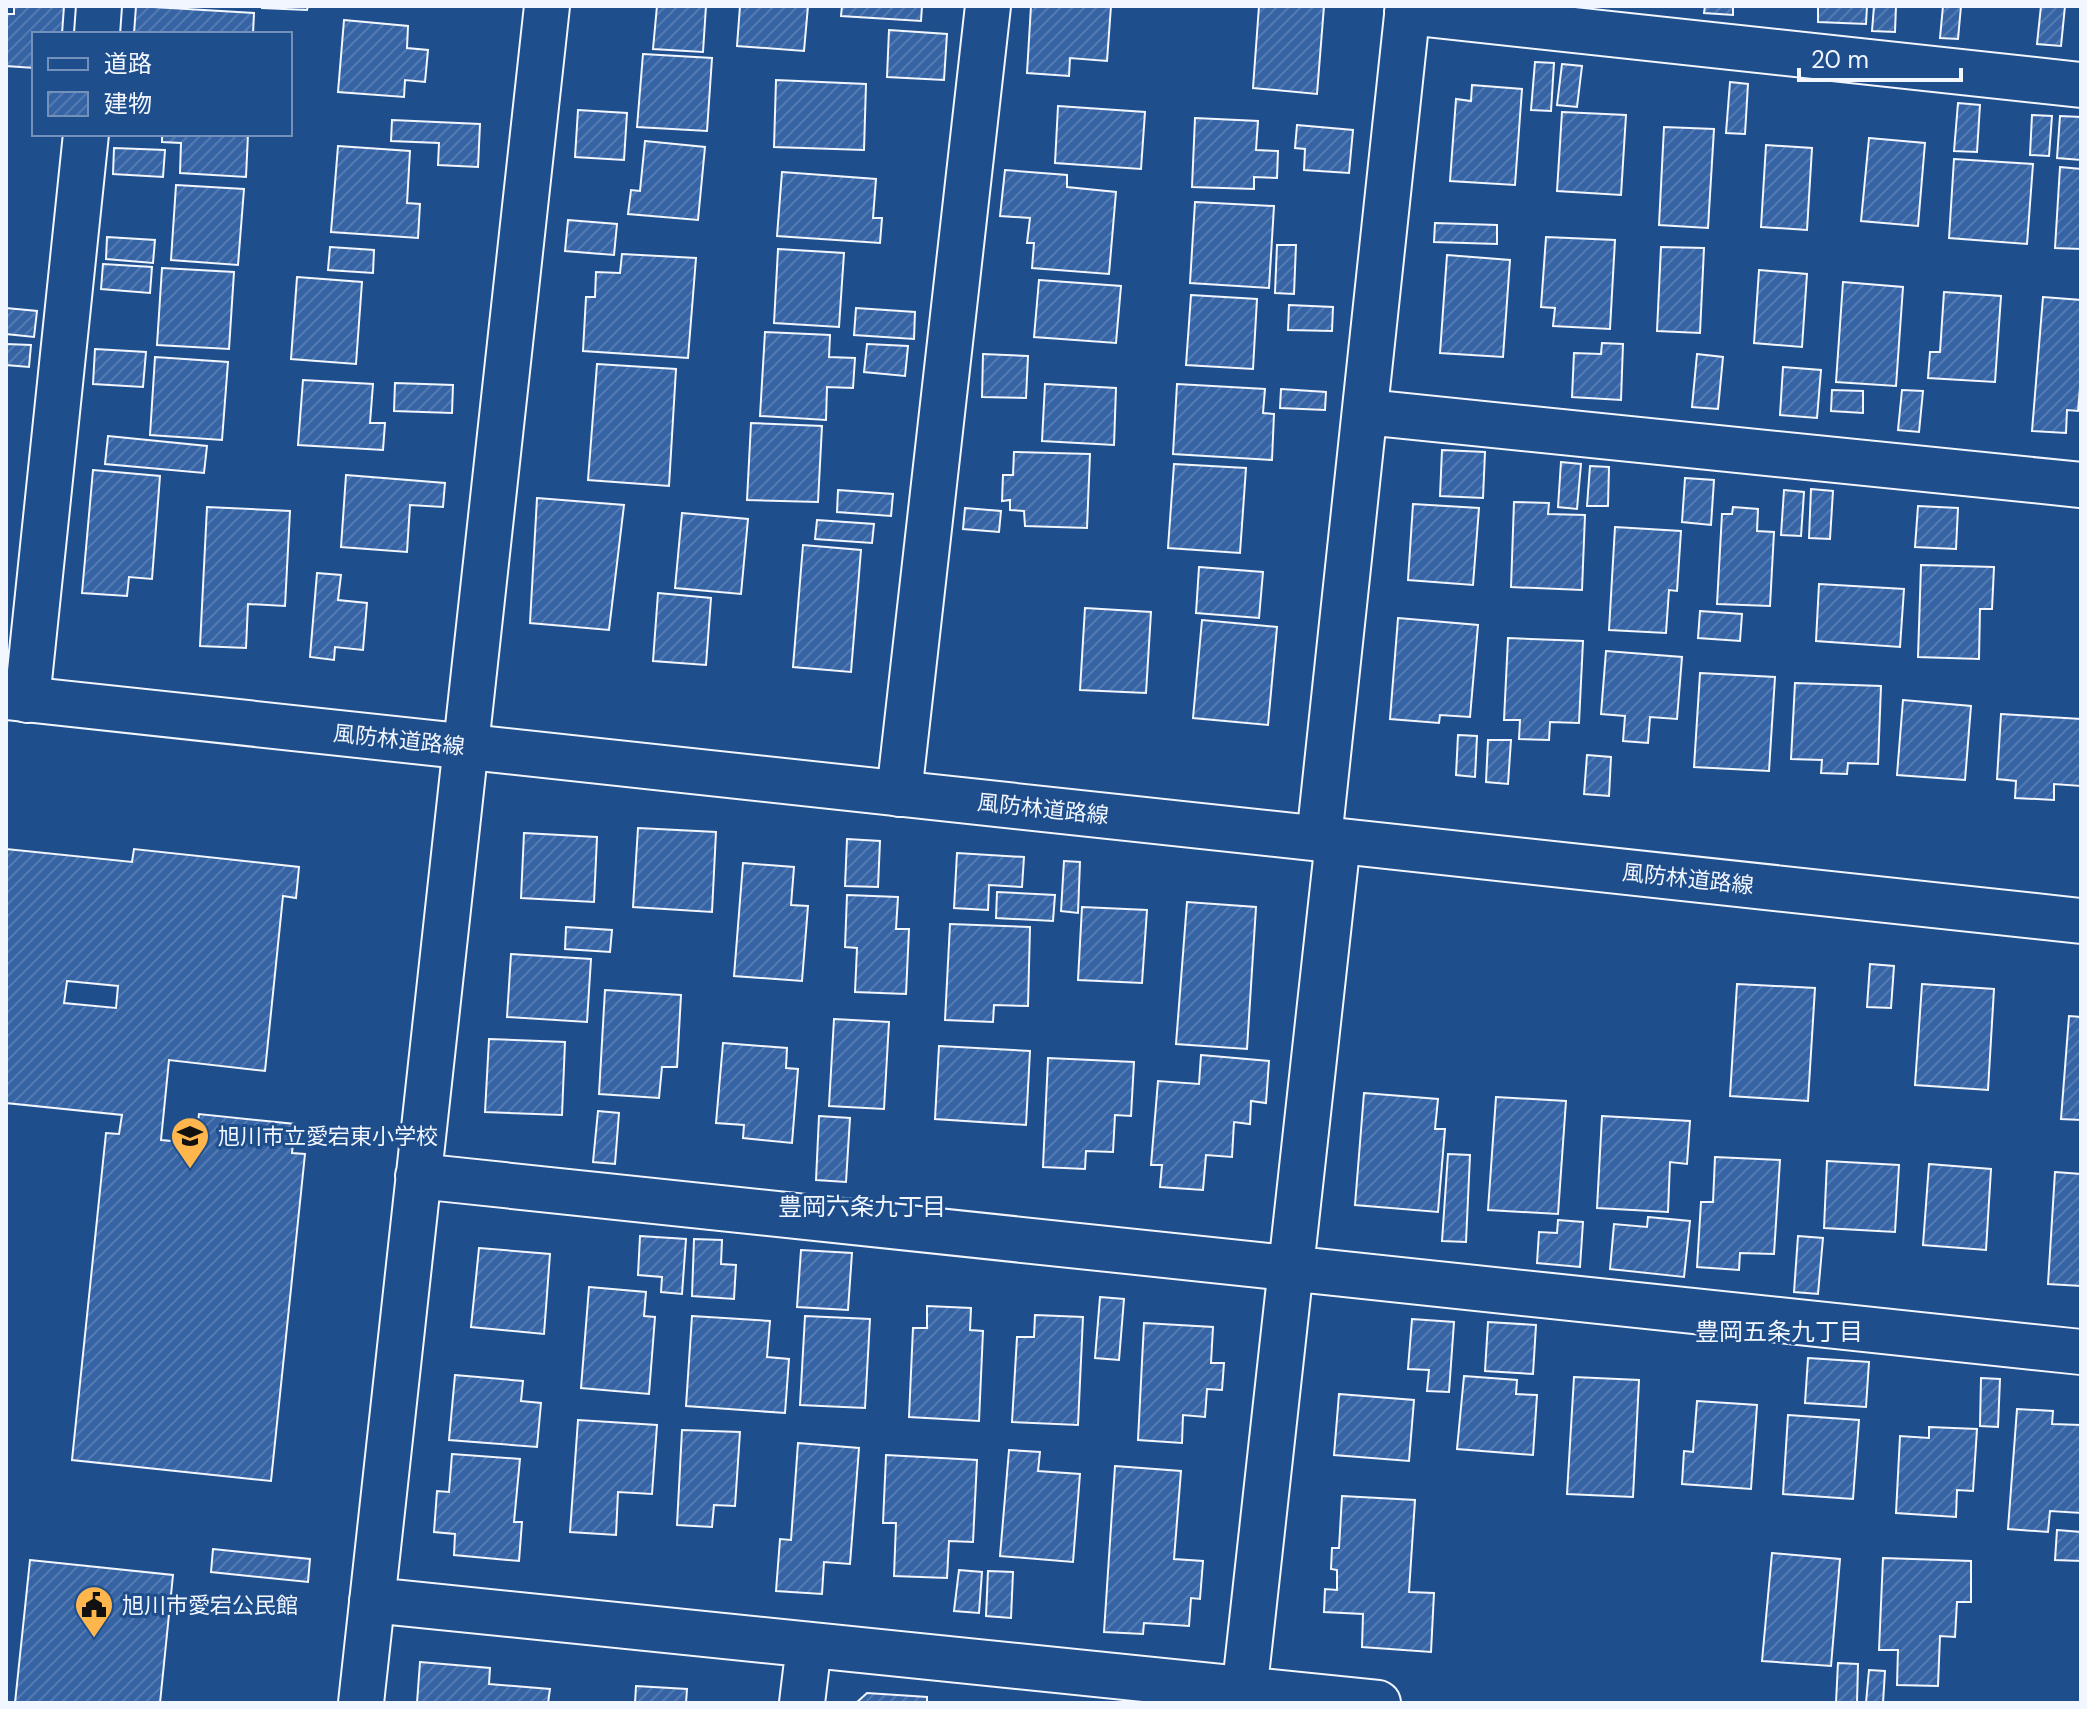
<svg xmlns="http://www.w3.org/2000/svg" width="2087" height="1709" font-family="'DM Sans','Noto Sans JP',sans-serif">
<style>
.building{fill:url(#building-hatch);stroke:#f2f6ff;stroke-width:2;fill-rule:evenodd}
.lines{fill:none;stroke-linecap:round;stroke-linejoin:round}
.minor-casing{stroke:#f2f6ff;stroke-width:48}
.tertiary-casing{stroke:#f2f6ff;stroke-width:48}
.minor{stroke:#1f4e8c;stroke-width:44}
.tertiary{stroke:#1f4e8c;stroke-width:44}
.labels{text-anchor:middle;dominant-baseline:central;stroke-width:6;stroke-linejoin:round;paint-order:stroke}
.street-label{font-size:22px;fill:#f2f6ff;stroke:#1f4e8c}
.poi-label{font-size:22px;fill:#f2f6ff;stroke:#1f4e8c;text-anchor:start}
.neighbourhood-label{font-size:24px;fill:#f2f6ff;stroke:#1f4e8c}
</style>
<defs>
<pattern id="building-hatch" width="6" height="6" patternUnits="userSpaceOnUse" patternTransform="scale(2)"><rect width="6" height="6" fill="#3563a3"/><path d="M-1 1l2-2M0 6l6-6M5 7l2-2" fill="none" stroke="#537ab1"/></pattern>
</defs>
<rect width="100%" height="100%" fill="#1f4e8c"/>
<path class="building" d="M14,6h50l-2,28h-28v34l-28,-2v-52h8z
M136,6l118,7 -1,21h-119z
M262,6h46l-1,4 -45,-2z
M657,6h49l-3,46 -50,-3z
M740,6h68l-4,45 -67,-5z
M842,6h80l-1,15 -80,-5z
M1031,6h80l-4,55 -37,-3 -1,18 -42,-3z
M1259,6h65l-7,88 -64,-6z
M1705,6h28v9l-29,-2z
M1818,6h49l-1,18 -48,-2z
M1874,6h22l-1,26 -23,-1z
M1943,6h18l-3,33 -18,-1z
M2041,6h24l-4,40 -24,-2z
M344,20l64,6 -1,22 21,2 -3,32 -20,-2 -1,17 -66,-5z
M889,30l58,4 -3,46 -57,-3z
M643,54l69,4 -5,73 -70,-4z
M1535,62l19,1 -3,48 -20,-1z
M1562,64l20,2 -5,41 -20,-2z
M776,80l90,4 -2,66 -90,-3z
M1730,82l18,2 -3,50 -19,-1z
M1472,85l50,4 -7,96 -65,-4 6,-82 15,2z
M1958,103l22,2 -3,47 -23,-1z
M1058,106l87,6 -4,57 -86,-6z
M578,110l49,3 -3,47 -49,-3z
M1562,112l64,3 -5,80 -64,-4z
M2032,115l20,1 -3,40 -19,-1z
M2060,116l21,1v43l-24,-2z
M1195,118l63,3 -2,29 22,1 -1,27 -23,-1v12l-62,-2z
M392,120l88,4 -2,43 -40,-2 1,-22 -48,-2z
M1297,125l56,5 -4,43 -45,-3 1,-21 -10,-1z
M1664,127l50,2 -6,99 -49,-3z
M162,134h86l-2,43 -66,-4 1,-30 -19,-1z
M1869,138l56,5 -7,83 -57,-5z
M645,141l60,6 -7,73 -70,-6 3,-24 9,1z
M1766,145l46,3 -5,82 -46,-3z
M338,146l72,5 -3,52 13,1 -2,34 -87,-6z
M114,148l51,2 -2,27 -50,-3z
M1954,159l79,5 -6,80 -78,-6z
M2060,167l21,2v80l-26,-1z
M1005,170l62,5v12l49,5 -7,82 -77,-6 2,-25h-7l3,-25 -30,-2z
M782,172l94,7 -3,39h9l-2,25 -103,-7z
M176,185l68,4 -6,76 -67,-5z
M1195,202l79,4 -5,82 -79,-5z
M568,220l49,4 -3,31 -49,-4z
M1435,223l62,2v19l-63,-2z
M107,237l48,3 -2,23 -47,-4z
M1546,237l69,3 -5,89 -57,-3 2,-18 -14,-1z
M1277,245h19l-2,49 -19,-1z
M330,247l44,3 -1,23 -45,-3z
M1661,247l43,1 -4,85 -43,-2z
M778,249l66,4 -5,74 -65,-4z
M622,254l74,4 -8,100 -105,-7 3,-54h9l1,-25 24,1z
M1447,255l63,5 -7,97 -63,-4z
M103,264l49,3 -2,26 -49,-4z
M162,268l72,4 -5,77 -72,-4z
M1759,270l48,4 -5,73 -48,-4z
M297,277l65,5 -6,82 -65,-5z
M1039,280l82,6 -5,57 -82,-6z
M1843,282l60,5 -7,99 -60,-4z
M1944,292l57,4 -6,86 -67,-4 2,-26h10z
M1191,295l66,4 -4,70 -67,-4z
M2043,297l38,3v76l-3,35 -11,-1 -1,23 -34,-2z
M1289,305l44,2 -1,24 -44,-1z
M6,308l31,3 -3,26 -28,-3z
M856,308l59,4 -1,27 -60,-4z
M765,332l65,3 -1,22 26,1 -2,30 -26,-1 -1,33 -66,-4z
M1602,343l21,1 -2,56 -49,-3 2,-44 27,1z
M6,344l25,1 -2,22 -23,-2z
M867,344l41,2 -3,30 -41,-4z
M95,349l51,3 -3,35 -50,-3z
M983,354l45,2 -2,42 -44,-1z
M1697,354l26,3 -5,52 -26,-2z
M155,357l73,5 -6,78 -72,-5z
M597,364l79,5 -7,117 -81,-6z
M1783,367l38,3 -4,48 -37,-3z
M303,380l70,4 -3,39h15l-2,27 -85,-5z
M395,383l58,2 -1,28 -58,-2z
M1045,384l71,4 -2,57 -72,-4z
M1177,384l88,5 -2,24 11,1 -2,46 -99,-6z
M1281,389l45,3 -1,18 -45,-2z
M1832,390l31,1v22l-32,-2z
M1902,390l21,1 -4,41 -21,-2z
M751,423l71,3 -4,76 -71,-2z
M108,436l99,10 -3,27 -99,-9z
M1442,450l43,2 -2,46 -43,-2z
M1014,452l76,2 -3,74 -62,-2 -1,-15 -14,-1v-10l-8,1 1,-26h10z
M1561,462l20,2 -4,45 -19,-2z
M1174,464l72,4 -6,85 -72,-5z
M1590,466l19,1 -1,39h-21z
M93,470l67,6 -8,103 -23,-2 -2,19 -45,-3z
M346,475l99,8 -2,24 -33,-2 -3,47 -66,-5z
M1685,478l29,2 -3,45 -29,-3z
M1811,489l22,2 -3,48 -21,-1z
M838,490l55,4 -2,22 -54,-4z
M1784,490l20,2 -3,44 -20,-1z
M537,498l87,7 -15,125 -79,-7z
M1514,502l35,1 -1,11 37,1 -3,75 -71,-3z
M1413,504l66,4 -6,77 -65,-5z
M1918,506l40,2 -2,41 -41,-2z
M207,507l83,4 -5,95 -37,-2 -2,44 -46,-2z
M1733,507l25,2 -1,22 17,1 -4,74 -53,-2 5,-90h10z
M965,508l36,3 -2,21 -36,-3z
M682,513l66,6 -7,75 -66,-6z
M817,520l57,4 -2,19 -57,-4z
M1615,527l66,4 -4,60 -8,-1 -3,43 -57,-3z
M803,545l58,5 -10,122 -58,-5z
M1921,565l73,2 -2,42h-12l-1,50 -61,-2z
M1199,567l64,5 -4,46 -63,-5z
M317,573l24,2 -3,25 29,3 -4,47 -28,-3 -1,13 -24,-3z
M1819,584l85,5 -4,58 -84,-6z
M658,593l53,5 -5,67 -53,-4z
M1085,608l66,4 -5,81 -66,-3z
M1700,611l42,3 -2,27 -42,-3z
M1398,618l80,7 -8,92 -30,-2 -1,8 -49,-4z
M1202,620l75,7 -9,98 -75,-7z
M1508,638l75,3 -4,82 -29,-1 -1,18 -30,-1 1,-19h-16z
M1606,651l76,6 -5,62 -27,-2 -2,26 -25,-2 2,-25 -24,-2z
M1700,673l75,4 -6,94 -75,-4z
M1795,683l86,3 -3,78 -30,-1 -1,11 -26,-1 1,-13 -31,-1z
M1903,700l68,6 -6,74 -68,-5z
M2001,714l80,5v67l-27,-2v16l-39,-2 1,-17 -19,-2z
M1458,735l19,1 -2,41 -19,-2z
M1488,740h23l-3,44 -22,-2z
M1587,755l24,2 -2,39 -25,-2z
M638,828l78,4 -4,80 -79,-5z
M524,833l73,4 -3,65 -73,-4z
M847,839l33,2 -2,46 -33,-1z
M6,849l126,13 2,-13 165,18 -3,31 -13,-2 -18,175 -96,-11 -8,80 34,3 4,-29 96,10 -3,29 13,1 -34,327 -199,-21 34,-327 13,1 3,-19 -116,-12zM67,981l51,5 -2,22 -52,-5z
M957,853l67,4 -2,30 -33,-2 -1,25 -34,-2z
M1064,861l16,1 -2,51 -17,-2z
M743,863l51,4 -3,38 17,1 -6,75 -68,-5z
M997,892l58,3 -2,26 -57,-3z
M847,895l51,2 -2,32h13l-3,65 -51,-2 2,-44 -12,-1z
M1187,902l69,5 -9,142 -71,-5z
M1082,907l65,3 -5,73 -64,-3z
M950,924l80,3 -2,79 -34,-1 -1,17 -48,-2z
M566,927l46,3 -2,22 -45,-3z
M511,954l80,5 -4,63 -80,-5z
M1870,964l24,2 -3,42 -24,-1z
M1737,984l78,4 -7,113 -78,-5z
M1922,984l72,5 -6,101 -73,-5z
M605,990l76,5 -4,72h-15l-3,31 -60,-4z
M2069,1016l12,1v103l-20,-1z
M834,1019l55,3 -5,87 -55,-3z
M489,1039l76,3 -3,73 -77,-3z
M723,1043l64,5 -1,20 12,1 -6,74 -49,-5 1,-13 -28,-2z
M939,1046l91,5 -4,74 -91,-6z
M1201,1055l68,6 -3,42 -15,-2 -1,23 -16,-2 -2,35 -26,-2 -3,35 -43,-3 2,-22h-11l7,-84 41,3z
M1048,1058l86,4 -3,54 -16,-1 -2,37 -27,-1 -1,18 -42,-2z
M1364,1093l74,6 -3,30h10l-7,83 -83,-7z
M1496,1097l70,4 -8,113 -70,-4z
M598,1111l21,2 -4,51 -22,-2z
M819,1116l31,2 -4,64 -30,-2z
M1602,1116l88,5 -3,43 -17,-2 -2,50 -71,-4z
M1448,1154l22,1 -4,87 -24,-1z
M1715,1157l65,3 -6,94 -34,-1 -1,17 -42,-3 4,-65h12z
M1827,1161l72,4 -4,67 -71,-4z
M1929,1164l62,5 -5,81 -63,-5z
M2055,1172l26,2v112l-33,-2z
M1648,1217l42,4 -6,56 -74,-8 4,-45 33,3z
M1558,1220l25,2 -3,45 -43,-4 2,-31 18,1z
M640,1236l46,3 -4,55 -21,-2 1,-15 -24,-2z
M1798,1236l25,2 -5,56 -24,-2z
M694,1239l28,1 -1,24 15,1 -2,34 -42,-3z
M479,1248l71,6 -6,80 -73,-7z
M801,1250l51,3 -4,57 -51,-3z
M589,1287l57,5 -2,24 11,1 -6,77 -68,-6z
M1100,1297l24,2 -5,61 -24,-2z
M927,1306l44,2 -1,22 13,1 -4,90 -70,-4 4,-89h14z
M1035,1315l48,2 -5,108 -66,-3 5,-85h17z
M692,1316l78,5 -3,36 22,2 -4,54 -99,-7z
M805,1316l65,3 -5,89 -65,-3z
M1412,1319l42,3 -5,70 -22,-1 2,-21 -21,-1z
M1488,1322l48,3 -3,49 -48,-3z
M1144,1323l69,4 -2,36h13l-2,27 -15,-1 -2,28 -22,-2 -1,28 -44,-3z
M1808,1358l61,4 -3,45 -61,-4z
M455,1375l68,6 -2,20 20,2 -4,44 -88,-7z
M1464,1376l53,4 -1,14 21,1 -4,60 -76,-6z
M1574,1377l65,3 -6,117 -66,-3z
M1981,1378l19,1 -2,48 -18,-1z
M1339,1394l75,6 -5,61 -75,-6z
M1697,1401l60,4 -6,84 -69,-5 2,-33 9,1z
M2017,1409l36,2 -1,13 29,1v88l-31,-2 -2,21 -40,-3z
M1788,1415l71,5 -6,79 -70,-5z
M578,1420l79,5 -5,69 -34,-2 -2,43 -46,-3z
M1929,1427l48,2 -4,62 -16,-1 -1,27 -60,-4 4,-77 29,2z
M682,1430l58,2 -5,74 -21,-1 -2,22 -35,-2z
M798,1443l61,5 -9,116 -26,-2 -2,32 -46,-3 4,-52 11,1z
M1009,1450l31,2 -2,19 42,3 -7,88 -73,-6z
M452,1454l68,5 -6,63h8l-3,39 -65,-6 1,-21 -21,-2 3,-41 12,1z
M886,1455l91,5 -4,82 -24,-1 -2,37 -53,-2 2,-53h-13z
M1115,1466l66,5 -7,88 29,2 -3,38 -9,-1 -2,28 -45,-3 -1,11 -39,-2z
M1342,1496l73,4 -6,92 25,1 -3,59 -69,-5 1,-33 -39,-2 1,-23 12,1v-20l-6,-1 1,-21h7z
M2057,1530l24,2v29l-26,-1z
M213,1549l97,10 -2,23 -97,-10z
M1772,1553l68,6 -9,107 -69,-5z
M1883,1558l88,3v41h-14l-2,35 -15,-1 -2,50 -41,-1 1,-35h-19z
M30,1560l143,15 -13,128h-145z
M959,1570l23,2 -3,41 -25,-2z
M988,1571l25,1 -2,46 -25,-2z
M420,1662l70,6 -1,16 61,5 -2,14h-131z
M1838,1663l20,1 -1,39h-21z
M1869,1670l16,1 -2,32h-17z
M636,1686l51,3 -1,14h-51z
M867,1693l60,4v6h-71z"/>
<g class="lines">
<defs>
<path id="minor" d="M1407,12l674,73
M97,34l2,-28
M1366,412l715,73
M27,700l59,-566
M899,794l89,-788
M1319,839l89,-833
M418,1176l1663,176
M372,1600l1006,103
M361,1703l186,-1697
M802,1703l7,-58
M1243,1703l95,-862"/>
<path id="tertiary" d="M6,697l2075,224"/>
</defs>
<use href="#minor" class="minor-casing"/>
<use href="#tertiary" class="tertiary-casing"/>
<use href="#minor" class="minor"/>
<use href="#tertiary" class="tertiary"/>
</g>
<defs>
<symbol id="school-pin" viewBox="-11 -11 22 30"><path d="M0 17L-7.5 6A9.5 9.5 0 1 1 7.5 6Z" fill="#ffb74d" stroke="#1f4e8c"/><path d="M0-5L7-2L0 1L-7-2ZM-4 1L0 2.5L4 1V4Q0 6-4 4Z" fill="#111"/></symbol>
<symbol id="civic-pin" viewBox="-11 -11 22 30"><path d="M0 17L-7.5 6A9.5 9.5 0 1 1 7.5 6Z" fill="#ffb74d" stroke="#1f4e8c"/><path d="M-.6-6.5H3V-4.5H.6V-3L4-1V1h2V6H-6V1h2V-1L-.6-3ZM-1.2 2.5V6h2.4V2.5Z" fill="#111"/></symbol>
</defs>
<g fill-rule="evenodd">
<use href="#school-pin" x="168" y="1114" width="44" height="60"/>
<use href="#civic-pin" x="72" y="1583" width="44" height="60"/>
</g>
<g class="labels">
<g class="street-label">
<text transform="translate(399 740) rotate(6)">風防林道路線</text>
<text transform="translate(1043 809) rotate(6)">風防林道路線</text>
<text transform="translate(1688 879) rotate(6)">風防林道路線</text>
</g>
<g class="poi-label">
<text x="218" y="1136">旭川市立愛宕東小学校</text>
<text x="122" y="1605">旭川市愛宕公民館</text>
</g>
<g class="neighbourhood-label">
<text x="862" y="1206">豊岡六条九丁目</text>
<text x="1779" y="1331">豊岡五条九丁目</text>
</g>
</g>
<rect width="2087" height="1709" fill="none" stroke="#f2f6ff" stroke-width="16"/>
<rect x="32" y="32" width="260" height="104" fill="#1f4e8c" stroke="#7391ba" stroke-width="2"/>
<rect x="48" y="58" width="40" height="12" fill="#1f4e8c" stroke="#7391ba" stroke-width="2"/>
<text x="104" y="72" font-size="24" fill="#f2f6ff">道路</text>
<rect x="48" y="92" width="40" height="24" fill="url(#building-hatch)" stroke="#7391ba" stroke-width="2"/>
<text x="104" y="112" font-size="24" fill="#f2f6ff">建物</text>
<path d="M1799 68v12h162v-12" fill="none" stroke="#f2f6ff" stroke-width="4"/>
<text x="1811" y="68" font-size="24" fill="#f2f6ff" stroke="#1f4e8c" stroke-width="6" paint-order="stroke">20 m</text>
</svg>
